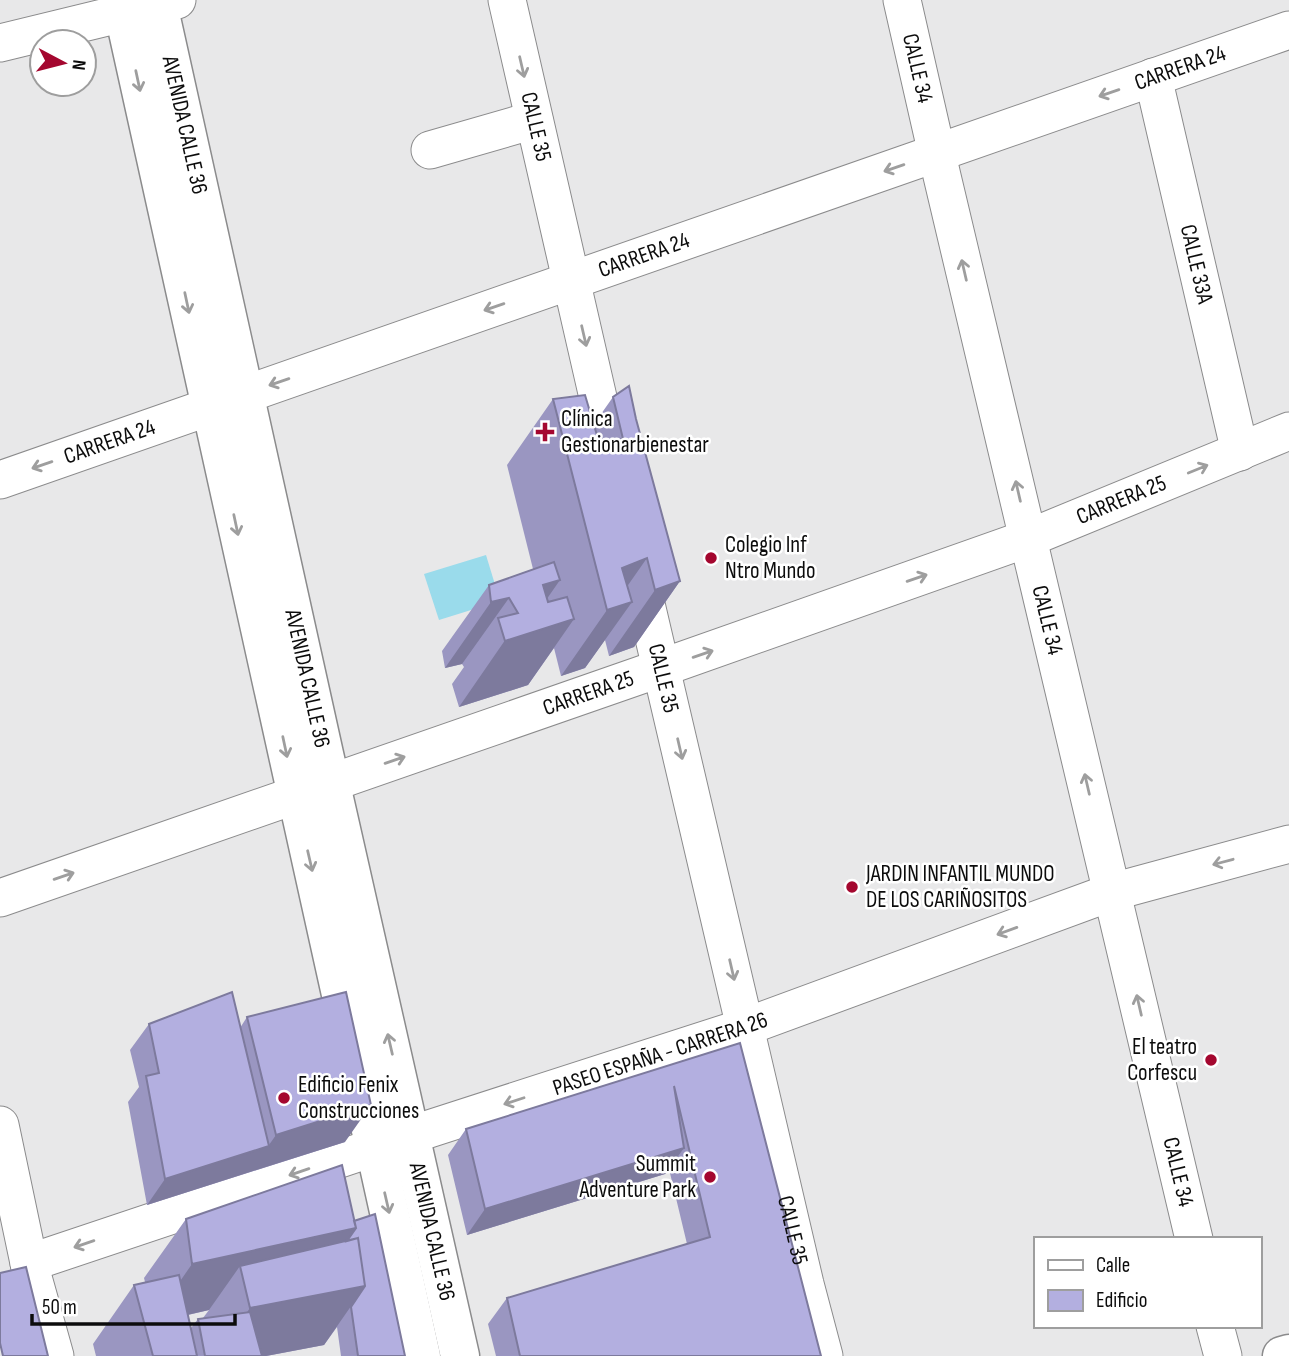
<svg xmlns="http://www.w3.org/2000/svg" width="1289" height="1356" font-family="'Sofia Sans Condensed',sans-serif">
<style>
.water{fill:#9adbeb}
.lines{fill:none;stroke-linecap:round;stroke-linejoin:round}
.minor-casing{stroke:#8b8b8c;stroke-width:39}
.major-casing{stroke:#8b8b8c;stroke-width:41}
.highway-casing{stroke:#8b8b8c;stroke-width:41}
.minor{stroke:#fff;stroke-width:37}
.major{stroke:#fff;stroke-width:38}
.highway{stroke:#fff;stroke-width:38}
.wall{fill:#9a96c1;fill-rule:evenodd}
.shaded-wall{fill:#7d7a9d}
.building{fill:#b3afe0;stroke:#7d7a9d;stroke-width:2}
.oneway{stroke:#9e9e9e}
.poi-dot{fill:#a4072f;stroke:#fff;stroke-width:2.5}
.labels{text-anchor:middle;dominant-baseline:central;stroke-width:5;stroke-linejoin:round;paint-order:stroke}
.street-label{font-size:23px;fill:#0c0c0c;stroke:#fff}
.poi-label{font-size:23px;fill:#0c0c0c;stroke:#fff;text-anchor:start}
</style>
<rect width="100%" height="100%" fill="#e8e8e9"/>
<path class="water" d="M486,555l14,46 -61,19 -15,-46z"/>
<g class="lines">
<defs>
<g id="minor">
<path id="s1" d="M507,0l106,463"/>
<path id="s2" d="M902,0l40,176 252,1063"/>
<path d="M0,43l177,-43"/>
<path id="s3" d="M1153,77l87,375"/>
<path d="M430,150l104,-30"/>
<path id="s4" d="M0,480l1289,-450"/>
<path id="s5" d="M639,574l166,710 19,72"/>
<path id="s6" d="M0,898l661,-230 368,-130 260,-107"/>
<path d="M0,1125l29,138 26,93"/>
<path id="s7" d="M29,1263l400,-134 316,-102 367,-135 177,-48"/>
<path d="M1215,1326l8,30"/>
</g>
<g id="major">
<path d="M121,0l300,1356"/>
<path id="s8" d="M157,0l167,754 136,602"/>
</g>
<path id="highway" d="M1282,1356l7,-2"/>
</defs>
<use href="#minor" class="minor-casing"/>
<use href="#major" class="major-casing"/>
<use href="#highway" class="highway-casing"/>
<use href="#minor" class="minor"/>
<use href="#major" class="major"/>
<use href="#highway" class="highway"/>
</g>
<path class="wall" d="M613,397l23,22 44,162 -46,66 -25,9 -4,-16 -20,28 -24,8 -7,-28 -26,37 -69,22 -7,-23 12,-17 -2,-3 -17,4 -3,-17 47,-66 44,-16 -26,-104 46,-66 41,25z
M247,1017l98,125 -198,63 -19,-103 11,-15 -9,-37 19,-26 91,4z
M740,1043l81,313h-325l-8,-32 19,-26 180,-54 -18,-75 -4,5 -198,61 -19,-80 18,-26z
M186,1219l168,2 51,135h-64l-4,-29 -13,18 -58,11h-170l-3,-12 41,-59 11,-3 -1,-4zM209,1310l-6,8 -5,1 -7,9 -3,-13z"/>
<path class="shaded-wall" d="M647,558l-35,50 20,-6 -47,66 -24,8 46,-66 15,-42z
M560,580l-39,56 53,-17 -46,66 -69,22 84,-122z
M680,581l-46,66 -25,9 46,-66z
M509,598l-47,66 -17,4 46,-66z
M371,1105l-26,37 -95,30 26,-37z
M269,1146l-19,26 -103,33 18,-26z
M684,1148l-19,26 -198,61 18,-26z
M356,1228l-41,59 -75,-21 -31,44 -58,13 41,-59z
M365,1286l-41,59 -58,11h-50l34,-48z"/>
<path class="building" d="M629,386l7,33 44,162 -25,9 -8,-32 -25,10 10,34 -25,8 -54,-211 32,-4 14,47 24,-3 -10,-42z
M554,562l6,18 -17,5 5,17 19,-5 7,22 -69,22 -7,-23 20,-5 -9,-15 -18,4 -2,-17z
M232,992l37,154 -104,33 -19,-103 13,-3 -10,-49z
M346,992l25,113 -95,30 -29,-118z
M740,1043l81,313h-301l-13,-58 203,-61 -36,-151 10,62 -199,61 -19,-80z
M342,1165l14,63 -164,36 -6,-45z
M375,1214l30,142h-47l-7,-49 14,-21 -7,-48 -11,3 9,-13 -2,-7z
M358,1238l7,48 -115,22 -10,-42z
M26,1267l22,89h-45l-3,-13v-70z
M179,1275l18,81h-44l-19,-71z
M250,1312l12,44h-57l-7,-37z"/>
<defs><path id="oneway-shaft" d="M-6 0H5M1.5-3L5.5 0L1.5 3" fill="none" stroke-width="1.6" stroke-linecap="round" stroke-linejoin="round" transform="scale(1.75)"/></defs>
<g class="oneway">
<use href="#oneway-shaft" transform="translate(522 67) rotate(77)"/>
<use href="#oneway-shaft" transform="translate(138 81) rotate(78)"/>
<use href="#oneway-shaft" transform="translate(1109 93) rotate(161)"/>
<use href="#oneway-shaft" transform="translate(894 168) rotate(161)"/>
<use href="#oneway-shaft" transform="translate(964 270) rotate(-103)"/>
<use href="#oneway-shaft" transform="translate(187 303) rotate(78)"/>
<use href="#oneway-shaft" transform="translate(494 307) rotate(161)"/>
<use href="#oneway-shaft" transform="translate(584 336) rotate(77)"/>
<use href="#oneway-shaft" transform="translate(279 382) rotate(161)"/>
<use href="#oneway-shaft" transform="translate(42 465) rotate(161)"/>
<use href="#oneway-shaft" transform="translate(1198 469) rotate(-22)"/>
<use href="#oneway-shaft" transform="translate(1018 491) rotate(-103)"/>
<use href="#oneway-shaft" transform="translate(236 525) rotate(78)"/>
<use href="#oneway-shaft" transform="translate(917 578) rotate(-19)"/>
<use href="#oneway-shaft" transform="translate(703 654) rotate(-19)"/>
<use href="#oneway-shaft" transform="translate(285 747) rotate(78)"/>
<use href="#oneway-shaft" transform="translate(680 749) rotate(77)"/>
<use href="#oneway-shaft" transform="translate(395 760) rotate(-19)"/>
<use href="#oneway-shaft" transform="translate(1087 784) rotate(-103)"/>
<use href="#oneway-shaft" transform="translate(310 861) rotate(77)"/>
<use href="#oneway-shaft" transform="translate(1223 862) rotate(165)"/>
<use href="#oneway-shaft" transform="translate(64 876) rotate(-19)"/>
<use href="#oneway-shaft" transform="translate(1007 931) rotate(160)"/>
<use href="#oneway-shaft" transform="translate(732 970) rotate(77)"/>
<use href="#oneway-shaft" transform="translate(1139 1005) rotate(-103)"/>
<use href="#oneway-shaft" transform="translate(390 1044) rotate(-103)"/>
<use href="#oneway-shaft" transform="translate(514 1101) rotate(162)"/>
<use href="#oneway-shaft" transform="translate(299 1172) rotate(161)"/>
<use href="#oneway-shaft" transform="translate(387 1203) rotate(77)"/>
<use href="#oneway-shaft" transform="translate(84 1244) rotate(161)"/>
</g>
<g class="poi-dot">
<path d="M541.5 421.5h7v7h7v7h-7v7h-7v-7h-7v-7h7z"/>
<circle cx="711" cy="558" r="7"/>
<circle cx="852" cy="887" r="7"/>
<circle cx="1211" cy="1060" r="7"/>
<circle cx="284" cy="1098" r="7"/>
<circle cx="710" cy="1177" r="7"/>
</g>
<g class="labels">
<g class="street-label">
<text stroke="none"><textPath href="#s2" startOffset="70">CALLE 34</textPath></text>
<text stroke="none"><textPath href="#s4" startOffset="1250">CARRERA 24</textPath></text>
<text stroke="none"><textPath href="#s8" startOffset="128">AVENIDA CALLE 36</textPath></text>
<text stroke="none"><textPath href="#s1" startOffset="130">CALLE 35</textPath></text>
<text stroke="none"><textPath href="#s4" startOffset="682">CARRERA 24</textPath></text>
<text stroke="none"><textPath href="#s3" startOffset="192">CALLE 33A</textPath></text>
<text stroke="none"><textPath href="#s4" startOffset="116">CARRERA 24</textPath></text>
<text stroke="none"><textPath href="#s6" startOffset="1190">CARRERA 25</textPath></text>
<text stroke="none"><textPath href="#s2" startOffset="637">CALLE 34</textPath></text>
<text stroke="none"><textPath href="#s8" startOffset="695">AVENIDA CALLE 36</textPath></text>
<text stroke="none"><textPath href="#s5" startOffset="107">CALLE 35</textPath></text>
<text stroke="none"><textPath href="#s6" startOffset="623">CARRERA 25</textPath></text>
<text stroke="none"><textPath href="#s7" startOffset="665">PASEO ESPAÑA - CARRERA 26</textPath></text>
<text stroke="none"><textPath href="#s2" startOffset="1204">CALLE 34</textPath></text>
<text stroke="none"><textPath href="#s8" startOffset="1262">AVENIDA CALLE 36</textPath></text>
<text stroke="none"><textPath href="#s5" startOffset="674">CALLE 35</textPath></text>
</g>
<g class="poi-label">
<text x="561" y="419">Clínica<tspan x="561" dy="26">Gestionarbienestar</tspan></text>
<text x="725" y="545">Colegio Inf<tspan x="725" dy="26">Ntro Mundo</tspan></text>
<text x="866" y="874">JARDIN INFANTIL MUNDO<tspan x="866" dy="26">DE LOS CARIÑOSITOS</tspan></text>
<text x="1197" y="1047" text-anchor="end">El teatro<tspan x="1197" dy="26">Corfescu</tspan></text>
<text x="298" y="1085">Edificio Fenix<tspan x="298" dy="26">Construcciones</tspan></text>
<text x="696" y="1164" text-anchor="end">Summit<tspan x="696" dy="26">Adventure Park</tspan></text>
</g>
</g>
<rect x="1034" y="1237" width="228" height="91" fill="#ffffff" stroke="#9e9e9e" stroke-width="2"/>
<rect x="1048" y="1260" width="35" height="10" fill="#ffffff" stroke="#9e9e9e" stroke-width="2"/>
<text x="1096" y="1272" font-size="21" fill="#0c0c0c">Calle</text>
<rect x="1048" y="1290" width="35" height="21" fill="#b3afe0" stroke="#9e9e9e" stroke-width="2"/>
<text x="1096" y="1307" font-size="21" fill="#0c0c0c">Edificio</text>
<g transform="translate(63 63) rotate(97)"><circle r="33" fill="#ffffff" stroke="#9e9e9e" stroke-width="2"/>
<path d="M0-5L12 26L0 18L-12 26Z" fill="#a4072f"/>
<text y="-10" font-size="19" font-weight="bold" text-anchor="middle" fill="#0c0c0c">N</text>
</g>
<path d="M32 1314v10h203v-10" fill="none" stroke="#0c0c0c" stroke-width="3.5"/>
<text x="42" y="1314" font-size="21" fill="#0c0c0c" stroke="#ffffff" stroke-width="5" paint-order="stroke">50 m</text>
</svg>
